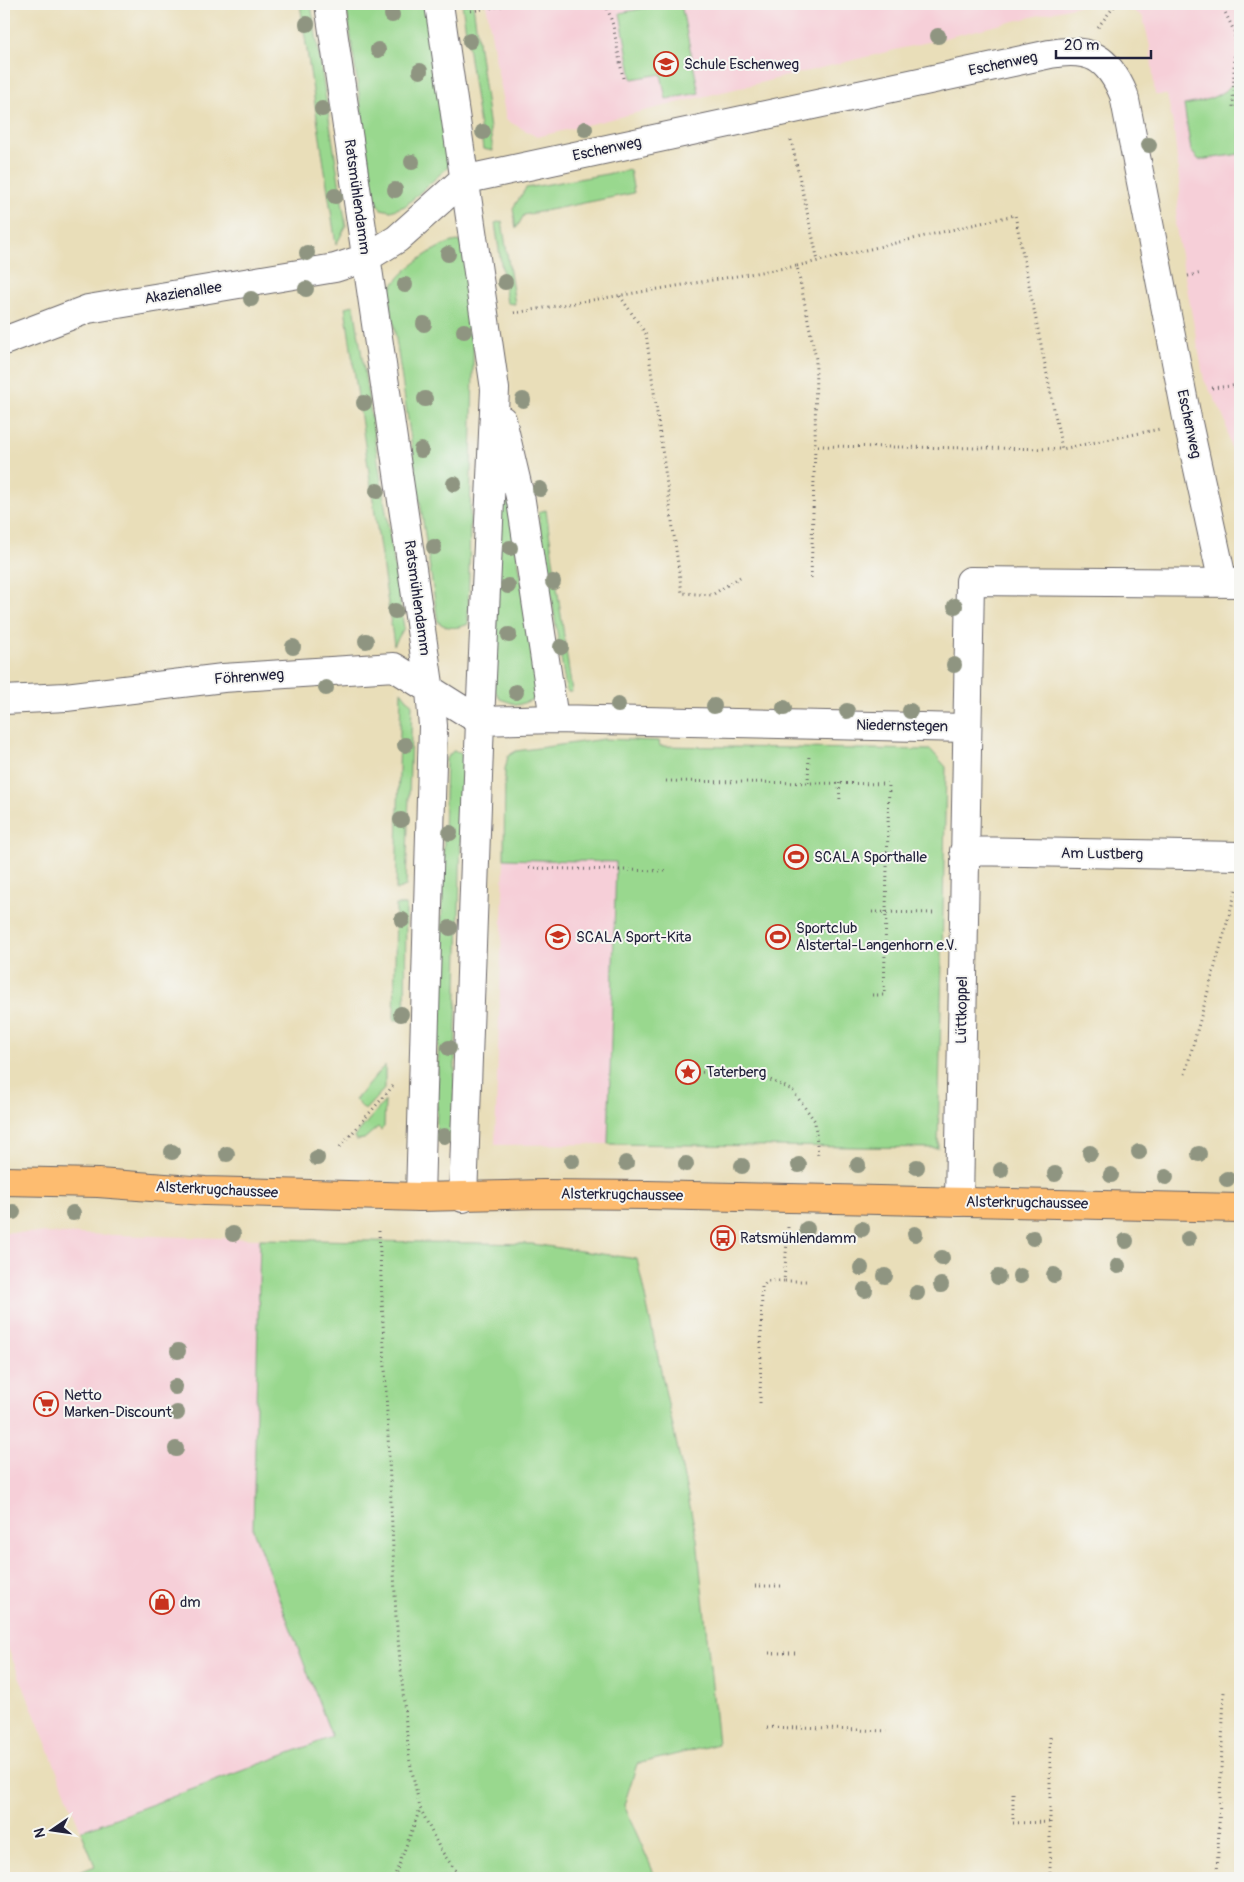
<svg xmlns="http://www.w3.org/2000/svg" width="1244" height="1882" font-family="Pangolin,sans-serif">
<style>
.built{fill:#f6cfd8}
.green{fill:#99d88e;stroke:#5e7d64}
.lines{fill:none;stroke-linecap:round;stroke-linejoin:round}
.minor-casing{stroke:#686467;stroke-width:30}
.major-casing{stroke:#686467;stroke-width:30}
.path{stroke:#686467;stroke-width:3;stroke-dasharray:1 4;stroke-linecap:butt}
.minor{stroke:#fff;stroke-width:28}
.major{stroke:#fdbc70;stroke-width:28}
.tree{fill:#8f9581}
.labels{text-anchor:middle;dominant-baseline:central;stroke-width:4;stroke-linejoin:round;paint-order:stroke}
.poi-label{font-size:15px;fill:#22223b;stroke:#f6f6f2;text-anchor:start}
.street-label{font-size:15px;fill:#22223b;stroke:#f6f6f2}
</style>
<rect width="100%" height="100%" fill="#f6f6f2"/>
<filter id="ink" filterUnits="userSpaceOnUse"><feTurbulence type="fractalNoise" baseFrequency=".02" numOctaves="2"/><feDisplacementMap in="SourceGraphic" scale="10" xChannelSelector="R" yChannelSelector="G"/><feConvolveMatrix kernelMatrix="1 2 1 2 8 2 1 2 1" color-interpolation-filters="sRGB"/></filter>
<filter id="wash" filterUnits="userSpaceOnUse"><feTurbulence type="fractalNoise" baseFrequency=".0096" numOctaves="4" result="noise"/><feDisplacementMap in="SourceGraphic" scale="20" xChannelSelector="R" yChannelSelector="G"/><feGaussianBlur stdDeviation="1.12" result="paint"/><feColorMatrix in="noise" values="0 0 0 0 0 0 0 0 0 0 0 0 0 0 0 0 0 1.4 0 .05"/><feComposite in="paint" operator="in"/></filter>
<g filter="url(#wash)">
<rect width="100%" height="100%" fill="#e9deb9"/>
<path class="built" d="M486,4h599l-548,133 -31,-17z
M1123,4h117v488l-16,-76 -20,-36 -29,-157 5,-32 -6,-61 -7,-35h-12l-5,-48 -7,-30z
M504,859l112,3 -8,282 -113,1z
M4,1232l256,7 -7,291 80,207 -252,94 -77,-193z"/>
<path class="green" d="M300,4h11l35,222 -10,19z
M346,4h81l23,152 -2,11 -43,39 -14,5 -10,-2 -7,-10z
M462,4h11l20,147 -10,-2z
M665,4h16l18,89 -33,6 -5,-25 -29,5 -12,-66z
M1240,75v79l-41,6 -8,-9 -7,-46c24,-4 42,-10 56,-30z
M630,170l4,23 -110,22 -8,14 -3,-21 13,-20z
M502,221l13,83 -8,-1 -12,-80z
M458,241l5,3 11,73 -6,307c-11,5 -21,5 -30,-2l-49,-330c8,-19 48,-49 69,-51z
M354,305l50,323 -10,17 -49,-338z
M501,495h4l3,5 32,190 -3,8 -19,7 -18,-6 -6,-10z
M546,510l26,182h-4l-2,-3 -28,-177z
M401,691l11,14 -6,181 -10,4z
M604,739l55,2 1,5 271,4 15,17 -8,381 -330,-4 8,-282 -112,-3 1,-90 3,-13 8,-5z
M453,751l7,1 3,5 -10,384 -17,-1 10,-381z
M396,905h10l-1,115h-11z
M385,1065v23l-20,22 -10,-10z
M385,1101l-1,26 -3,3 -3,-3 -14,12 -8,1 -2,-3z
M260,1239l272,5 105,15 60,280 21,205 -81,20 -13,41 32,73h-592l31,-12 -14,-35 251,-94 -79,-207z"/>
</g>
<g filter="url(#ink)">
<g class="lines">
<defs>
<path id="minor" d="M329,4l101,687 3,35 -13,471
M439,4l56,385 -15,332 -17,477
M4,341l84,-32 247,-41 31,-10 31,-19 66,-59 587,-126c40,-7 58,3 74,41l64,328 35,160
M502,420l19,81 33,218
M4,700l62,-3 157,-19 171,-11 86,54 74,-2 413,9
M964,851l276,5
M959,1202l11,-621 269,2"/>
<path id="major" d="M4,1181l94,2 107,8 215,6 123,-3 105,1 592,13"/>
</defs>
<use href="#minor" class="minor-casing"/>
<use href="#major" class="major-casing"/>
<path class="path" d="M606,4l7,21 10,53
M1221,4l14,29 -2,74
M471,11l42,-7
M1098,27l18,-23
M791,140l27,121
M797,266l218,-51 47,234 98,-20
M1188,276l14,-3
M620,296l26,38 36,259 30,2 28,-18
M514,313l283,-47 19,93 -1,87
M1212,388l28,-3
M811,578l4,-132 247,3
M666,781l223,3 -5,211h-14
M808,783l1,-29
M839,783l1,18
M529,868l136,3
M872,912l63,1
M679 1072a9 9 0 1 1 18 0a9 9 0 1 1-18 0Z
M697,1072l60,2 35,16 23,31 3,34
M1185,1074l52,-187
M340,1147l53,-61
M788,1227l-4,54h25
M379,1231l17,386 13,140 11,51 20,41 21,29
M760,1403l2,-116 5,-6h17
M755,1586h27
M769,1653h27
M767,1727l120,4
M1013,1793v30l37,-1
M394,1878l26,-69
M1050,1878v-143
M1217,1878l7,-186"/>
<use href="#minor" class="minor"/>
<use href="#major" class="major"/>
</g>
<g class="tree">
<circle cx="392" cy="15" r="8"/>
<circle cx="307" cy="24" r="8"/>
<circle cx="938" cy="36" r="8"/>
<circle cx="470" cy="41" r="8"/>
<circle cx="378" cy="50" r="8"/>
<circle cx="420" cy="71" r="8"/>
<circle cx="322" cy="109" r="8"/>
<circle cx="585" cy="129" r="8"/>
<circle cx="483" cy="132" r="8"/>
<circle cx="1149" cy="145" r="8"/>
<circle cx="412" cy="162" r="8"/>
<circle cx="395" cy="190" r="8"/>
<circle cx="335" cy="196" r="8"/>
<circle cx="307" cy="253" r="8"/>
<circle cx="448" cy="254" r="8"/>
<circle cx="505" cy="282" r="8"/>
<circle cx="405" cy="285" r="8"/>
<circle cx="306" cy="289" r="8"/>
<circle cx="251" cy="299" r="8"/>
<circle cx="424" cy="324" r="8"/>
<circle cx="464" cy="331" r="8"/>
<circle cx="425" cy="399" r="8"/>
<circle cx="523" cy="400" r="8"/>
<circle cx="364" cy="403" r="8"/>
<circle cx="421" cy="450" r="8"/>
<circle cx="454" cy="484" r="8"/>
<circle cx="540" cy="489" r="8"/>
<circle cx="377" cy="491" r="8"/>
<circle cx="434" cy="547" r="8"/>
<circle cx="510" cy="548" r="8"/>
<circle cx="553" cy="582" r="8"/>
<circle cx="508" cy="586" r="8"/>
<circle cx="955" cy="606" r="8"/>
<circle cx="395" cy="611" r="8"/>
<circle cx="509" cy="635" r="8"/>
<circle cx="366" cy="641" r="8"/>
<circle cx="293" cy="647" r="8"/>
<circle cx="561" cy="647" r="8"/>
<circle cx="954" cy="665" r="8"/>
<circle cx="326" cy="688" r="8"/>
<circle cx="516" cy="692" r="8"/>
<circle cx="618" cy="705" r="8"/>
<circle cx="714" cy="706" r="8"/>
<circle cx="784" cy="708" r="8"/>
<circle cx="847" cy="711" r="8"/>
<circle cx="910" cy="711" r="8"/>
<circle cx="405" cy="745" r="8"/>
<circle cx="401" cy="820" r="8"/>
<circle cx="450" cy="833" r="8"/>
<circle cx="402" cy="920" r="8"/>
<circle cx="450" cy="928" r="8"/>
<circle cx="401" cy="1014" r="8"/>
<circle cx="449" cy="1048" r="8"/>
<circle cx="444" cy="1136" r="8"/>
<circle cx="172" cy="1152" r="8"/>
<circle cx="1139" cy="1152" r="8"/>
<circle cx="1090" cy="1153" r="8"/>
<circle cx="227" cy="1154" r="8"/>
<circle cx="1199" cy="1154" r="8"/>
<circle cx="317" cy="1158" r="8"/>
<circle cx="572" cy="1161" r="8"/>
<circle cx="626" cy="1163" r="8"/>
<circle cx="686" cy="1164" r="8"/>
<circle cx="799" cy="1165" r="8"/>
<circle cx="858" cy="1165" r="8"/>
<circle cx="742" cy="1166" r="8"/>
<circle cx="917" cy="1167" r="8"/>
<circle cx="1001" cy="1170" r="8"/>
<circle cx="1055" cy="1174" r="8"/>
<circle cx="1111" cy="1175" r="8"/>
<circle cx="1166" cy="1177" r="8"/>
<circle cx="1227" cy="1179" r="8"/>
<circle cx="13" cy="1212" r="8"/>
<circle cx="73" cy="1213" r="8"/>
<circle cx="807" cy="1229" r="8"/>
<circle cx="862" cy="1229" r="8"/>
<circle cx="233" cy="1234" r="8"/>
<circle cx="915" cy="1234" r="8"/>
<circle cx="1033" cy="1238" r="8"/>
<circle cx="1188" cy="1239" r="8"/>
<circle cx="1126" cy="1241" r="8"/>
<circle cx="942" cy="1258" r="8"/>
<circle cx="1118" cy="1266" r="8"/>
<circle cx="861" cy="1268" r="8"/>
<circle cx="1054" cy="1275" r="8"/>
<circle cx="885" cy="1276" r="8"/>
<circle cx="1020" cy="1276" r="8"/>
<circle cx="998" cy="1277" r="8"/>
<circle cx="941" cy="1285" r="8"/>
<circle cx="865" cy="1290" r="8"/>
<circle cx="917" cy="1293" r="8"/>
<circle cx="178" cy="1351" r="8"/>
<circle cx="175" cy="1387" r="8"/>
<circle cx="177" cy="1413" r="8"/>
<circle cx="176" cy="1449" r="8"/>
</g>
</g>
<defs>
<symbol id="school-ring" viewBox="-11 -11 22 22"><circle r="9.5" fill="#f6f6f2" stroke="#c8321e" stroke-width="1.5"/><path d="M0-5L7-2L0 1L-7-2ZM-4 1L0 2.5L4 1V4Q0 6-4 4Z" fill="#c8321e"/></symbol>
<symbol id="stadium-ring" viewBox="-11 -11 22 22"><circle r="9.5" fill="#f6f6f2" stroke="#c8321e" stroke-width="1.5"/><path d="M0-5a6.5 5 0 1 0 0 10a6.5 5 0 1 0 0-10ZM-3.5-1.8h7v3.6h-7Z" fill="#c8321e"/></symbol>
<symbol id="sight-ring" viewBox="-11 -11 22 22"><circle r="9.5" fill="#f6f6f2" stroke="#c8321e" stroke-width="1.5"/><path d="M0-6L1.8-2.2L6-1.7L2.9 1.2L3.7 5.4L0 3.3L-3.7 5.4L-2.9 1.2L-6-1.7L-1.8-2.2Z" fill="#c8321e"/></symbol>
<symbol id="bus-ring" viewBox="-11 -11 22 22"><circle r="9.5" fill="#f6f6f2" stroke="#c8321e" stroke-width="1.5"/><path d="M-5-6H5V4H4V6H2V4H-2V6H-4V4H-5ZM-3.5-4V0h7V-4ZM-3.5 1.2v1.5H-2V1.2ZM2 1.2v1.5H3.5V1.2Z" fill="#c8321e"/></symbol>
<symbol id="supermarket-ring" viewBox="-11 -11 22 22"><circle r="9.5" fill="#f6f6f2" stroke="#c8321e" stroke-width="1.5"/><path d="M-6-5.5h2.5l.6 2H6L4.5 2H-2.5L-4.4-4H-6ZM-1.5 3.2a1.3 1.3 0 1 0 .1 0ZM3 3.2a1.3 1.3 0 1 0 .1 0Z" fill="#c8321e"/></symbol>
<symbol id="shop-ring" viewBox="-11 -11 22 22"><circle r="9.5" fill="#f6f6f2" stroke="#c8321e" stroke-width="1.5"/><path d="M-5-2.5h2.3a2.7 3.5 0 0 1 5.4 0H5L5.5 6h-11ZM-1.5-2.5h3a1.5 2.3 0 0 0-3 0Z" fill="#c8321e"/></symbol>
</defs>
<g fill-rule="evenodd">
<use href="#school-ring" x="652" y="50" width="28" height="28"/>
<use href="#stadium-ring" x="782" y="843" width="28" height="28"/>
<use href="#school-ring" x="544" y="923" width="28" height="28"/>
<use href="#stadium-ring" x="764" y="923" width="28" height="28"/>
<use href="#sight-ring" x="674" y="1058" width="28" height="28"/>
<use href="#bus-ring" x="709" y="1224" width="28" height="28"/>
<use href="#supermarket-ring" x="32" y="1390" width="28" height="28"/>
<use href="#shop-ring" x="148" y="1588" width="28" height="28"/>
</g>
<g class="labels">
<g class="poi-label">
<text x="684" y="64">Schule Eschenweg</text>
<text x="814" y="857">SCALA Sporthalle</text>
<text x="796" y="928">Sportclub<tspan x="796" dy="17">Alstertal-Langenhorn e.V.</tspan></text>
<text x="576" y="937">SCALA Sport-Kita</text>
<text x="706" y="1072">Taterberg</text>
<text x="740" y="1238">Ratsmühlendamm</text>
<text x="64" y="1395">Netto<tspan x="64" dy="17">Marken-Discount</tspan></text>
<text x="180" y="1602">dm</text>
</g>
<g class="street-label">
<text transform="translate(1003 64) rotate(-12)">Eschenweg</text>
<text transform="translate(607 149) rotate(-12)">Eschenweg</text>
<text transform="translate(357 197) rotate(82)">Ratsmühlendamm</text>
<text transform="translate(183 293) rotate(-9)">Akazienallee</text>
<text transform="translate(1189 424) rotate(78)">Eschenweg</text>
<text transform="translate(417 598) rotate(82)">Ratsmühlendamm</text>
<text transform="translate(249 677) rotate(-4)">Föhrenweg</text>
<text transform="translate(902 726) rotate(1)">Niedernstegen</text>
<text transform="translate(1102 854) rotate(1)">Am Lustberg</text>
<text transform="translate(962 1010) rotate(-89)">Lüttkoppel</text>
<text transform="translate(217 1190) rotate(3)">Alsterkrugchaussee</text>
<text transform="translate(622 1195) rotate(1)">Alsterkrugchaussee</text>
<text transform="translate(1027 1203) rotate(1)">Alsterkrugchaussee</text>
</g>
</g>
<rect width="1244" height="1882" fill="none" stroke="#f6f6f2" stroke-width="20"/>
<g transform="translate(52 1830) rotate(257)" stroke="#f6f6f2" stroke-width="4" paint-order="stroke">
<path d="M0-4L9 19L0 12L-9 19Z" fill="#22223b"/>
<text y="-8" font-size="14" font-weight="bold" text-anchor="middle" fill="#22223b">N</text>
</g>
<path d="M1056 50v8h95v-8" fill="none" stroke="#22223b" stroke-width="2.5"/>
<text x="1064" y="50" font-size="15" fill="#22223b" stroke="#f6f6f2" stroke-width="4" paint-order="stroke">20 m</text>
</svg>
